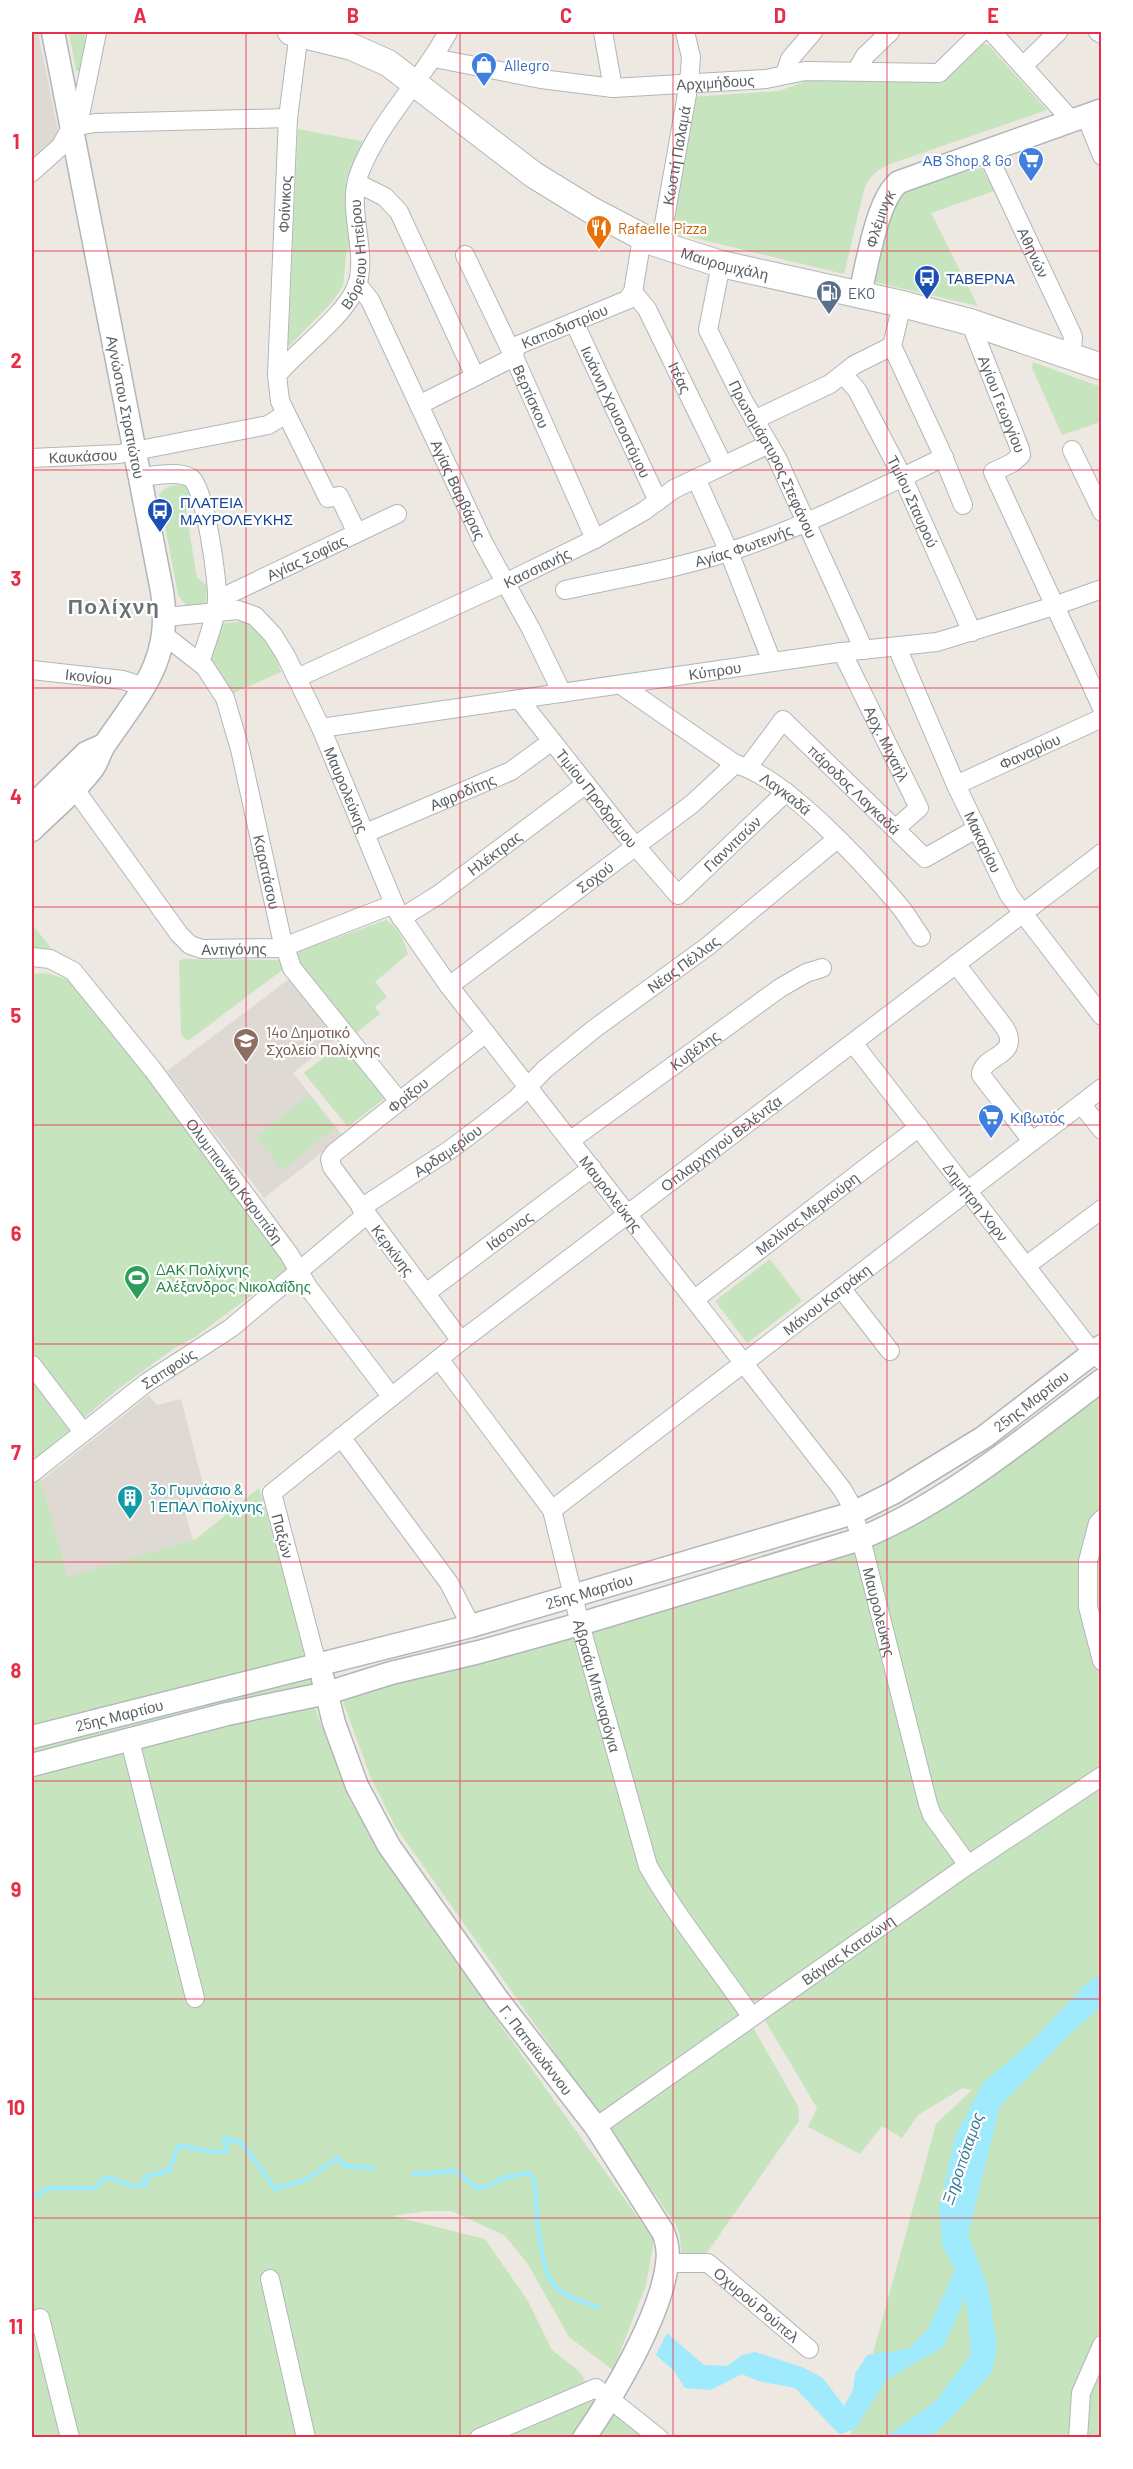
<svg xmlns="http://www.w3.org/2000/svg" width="1133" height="2469" font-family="Barlow,sans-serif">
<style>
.education{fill:#dfd9d3}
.green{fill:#c6e5be}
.water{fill:#a0eafe}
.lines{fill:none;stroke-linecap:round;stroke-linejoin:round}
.stream{stroke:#a0eafe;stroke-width:4.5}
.minor-casing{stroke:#b2b6b9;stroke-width:20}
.tertiary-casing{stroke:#b2b6b9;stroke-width:25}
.secondary-casing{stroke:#b1b7b9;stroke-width:28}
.minor{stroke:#fff;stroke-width:18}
.tertiary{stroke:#fff;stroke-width:22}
.secondary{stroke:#fff;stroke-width:26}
.grid{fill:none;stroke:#e72d48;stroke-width:1.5;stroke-opacity:0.55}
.labels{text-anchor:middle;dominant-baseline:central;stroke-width:4.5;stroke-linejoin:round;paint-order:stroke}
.shop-label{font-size:15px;fill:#366cbe;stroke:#fff;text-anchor:start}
.street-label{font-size:15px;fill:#5a6062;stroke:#fff}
.food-label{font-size:15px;fill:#c56008;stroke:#fff;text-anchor:start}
.transit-label{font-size:15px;fill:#164399;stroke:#fff;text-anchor:start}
.service-label{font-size:15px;fill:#4e5e75;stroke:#fff;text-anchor:start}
.education-label{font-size:15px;fill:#785e54;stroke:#fff;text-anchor:start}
.leisure-label{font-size:15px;fill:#27864d;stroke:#fff;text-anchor:start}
.culture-label{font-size:15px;fill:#0d838f;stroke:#fff;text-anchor:start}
.water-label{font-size:16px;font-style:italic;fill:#367a95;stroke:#fff}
.district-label{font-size:21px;font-weight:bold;letter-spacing:1.5px;fill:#6b7274;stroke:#fff}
.neatline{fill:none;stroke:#e72d48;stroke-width:2}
.grid-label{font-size:20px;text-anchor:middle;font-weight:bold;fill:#e72d48}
</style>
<rect width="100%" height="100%" fill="#ede8e1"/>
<path class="education" d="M32,32h6l21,103 -27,24z
M289,979l48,59 -44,35 50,63 -79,62 -97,-127z
M149,1395l8,10 24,-6 23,89 -24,7 13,45 -125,38 -27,-97z"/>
<path class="green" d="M69,32h17l-6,39h-4z
M979,42l9,3 59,65 -154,53c-14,5 -24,13 -29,27l-20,84 -174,-42 22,-135 87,-6 30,-11 132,-1z
M298,129l68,13 -20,37 5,62 -5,15 -3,30 -11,16 -44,45z
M982,168l12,23 -63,22 47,93 -104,-24 16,-69 12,-20 48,-17z
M1033,362l68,25v35l-39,13 -30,-67z
M182,484l4,2 12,21 -12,3 11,68 10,7 -1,17 -3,3h-17l-8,-10 -19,-101 8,-7z
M249,621l25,31 7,20 -50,22 -24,-37 10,-33z
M386,920c13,9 17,18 22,34l-33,28 12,15 -12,10 5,7 -25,20 -62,-77 6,-6z
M32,924l19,24h-19z
M183,959l97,1 5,8 -97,73 -7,-6 -2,-74z
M46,973l23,7 29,29 193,257 -96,71 -22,12 -56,41 -82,69 33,118 128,-38 63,-51 50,171 4,44 37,98 34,57 55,81 215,301 -8,45 -33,85 -44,-33 -41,-73 -24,-29 -53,-24h-25l-34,5 93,23 43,62 24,49 28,22 16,28 54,37h-618v-1463z
M337,1047l10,2 38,49 -37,29 -44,-54z
M309,1095l26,33 -53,42 -26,-33z
M770,1259l32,42 -55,42 -32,-42z
M1101,1393v377l-149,106 -209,134 55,96 1,15 -90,129 -6,5h-22l-1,-19 -5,-13 -280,-397 -25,-50 -29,-80 232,-58 251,-78z
M1101,1782v655h-251l86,-313 36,-34 -9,-2 -45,27 -16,23 -20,-12 -22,28 -52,-27 9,-19 -54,-91z"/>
<path class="water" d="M1101,1973v34l-31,27 -70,72 -32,129 20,52 9,60 -5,25 -36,41 -26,24h-45l51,-36 35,-47 -5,-57 -23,50 -57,33 -30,48 -16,7 -45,-47 -37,-7 -16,-7 -31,16 -26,-2 -11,-17 -18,-16 11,-22 37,32 23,1 15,-11 13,-3 47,15 21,11 21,28 9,-16 2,-16 12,-19 41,-6 20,-20 27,-59 -12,-22 -4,-39 16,-72 28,-54 49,-42 55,-58z"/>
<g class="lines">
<path class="stream" d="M413,2174l44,-3 19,17 12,-2 15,-8 25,-5 6,5c2,24 5,88 19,106 11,13 30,18 45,23
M32,2198l17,-10h47l6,-8 9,-2 20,8 15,-1 -2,-8 25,-6 9,-25c20,1 29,8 49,5l-3,-13 18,5 33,46 30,-9 33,-22 7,8 28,2"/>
<defs>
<g id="minor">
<path d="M603,32l10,56"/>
<path d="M992,32l80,89"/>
<path d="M1098,32l4,2"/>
<path id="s1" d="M434,58l107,21 72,9 153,-9 39,-8 134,2 42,-41"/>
<path d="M1023,66l35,-34"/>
<path d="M857,70l8,-14 25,-24"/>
<path d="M785,74l5,-15 23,-27"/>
<path d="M1086,116l16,40"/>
<path d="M72,127l23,-4 193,-5"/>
<path id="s2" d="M986,151l85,181 2,5 -2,19"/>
<path d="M32,172l28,-25 21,-36 16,-79"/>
<path d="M357,183l28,14 14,15 76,164"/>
<path id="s3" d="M660,246l29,-163 2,-26 -6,-25"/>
<path id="s4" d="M465,255l49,102 81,182"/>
<path id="s5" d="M721,264l-13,66 35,70 34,58 87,192"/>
<path id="s6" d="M357,284l13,16 113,242 48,87 31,64"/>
<path id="s7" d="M633,292l14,17 76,156"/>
<path id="s8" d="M574,322l84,179"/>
<path id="s9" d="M970,322l50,127 1,6 -9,8 -19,9 109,236"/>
<path d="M892,346l48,103 23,56"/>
<path id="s10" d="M843,374l14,16 46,88 69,154"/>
<path id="s11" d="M277,375l11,-257 11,-86"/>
<path id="s12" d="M419,405l95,-48 2,-11 111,-46 6,-8 9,-54"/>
<path d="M754,420l76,-36 24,-19 38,-19 10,-42"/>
<path d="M1072,450l30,62"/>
<path id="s13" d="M32,458l87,-4 149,-29 18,-11"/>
<path d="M140,477c14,-1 38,-7 51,1 14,10 27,102 26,122 -1,20 -11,43 -17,63"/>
<path d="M696,478l33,74 43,110"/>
<path id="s14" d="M357,533l-18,-37 -11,2 -48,-97 -3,-26c21,-26 76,-64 82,-97 6,-34 -12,-71 0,-104 20,-53 63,-93 89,-142"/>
<path id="s15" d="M565,590c60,-13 121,-23 178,-43 69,-24 135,-58 201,-90"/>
<path id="s16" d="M217,600l180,-86"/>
<path id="s17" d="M166,617l72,-7 17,6 18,19 13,21 35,72 76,183 52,75 393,503 8,14 11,36 67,265 4,11 36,50"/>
<path id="s18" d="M164,635l41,32 20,31 15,51 41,186 11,33 107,133"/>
<path id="s19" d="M897,647l59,138 53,110 93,121"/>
<path id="s20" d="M842,652l77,156 -24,21"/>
<path id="s21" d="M32,670l91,10 21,7"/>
<path id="s22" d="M297,678l208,-95 90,-44 49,-28 30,-22 95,-45"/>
<path id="s23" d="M621,685l114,79c49,12 129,100 162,139 9,10 16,23 24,34"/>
<path id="s24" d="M519,699l107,136 52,60 108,-103"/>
<path id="s25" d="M321,728l521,-76 95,-10 117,-36 48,-17"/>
<path id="s26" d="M748,767l35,-47 142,138 51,-29"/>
<path id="s27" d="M956,785l146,-67"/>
<path id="s28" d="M74,788l105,146 11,11 12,4 79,-1 113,-44"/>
<path id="s29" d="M366,833l145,-62 41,-30"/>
<path id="s30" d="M401,918l37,-23 148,-111"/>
<path id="s31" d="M32,957l18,2 23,12 80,99 136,184 19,33 83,109"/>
<path d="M956,964l49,64c17,29 -24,27 -24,47l51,66"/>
<path id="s32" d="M449,986l243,-182 43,-40"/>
<path id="s33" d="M853,1043l237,306 12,12"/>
<path d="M1081,1104l21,26"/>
<path id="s34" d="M571,1140l209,-152 26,-15 16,-5"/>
<path id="s35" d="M361,1208l90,-59 28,-21 37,-29 29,-30 49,-40 114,-83 129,-107"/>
<path d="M1026,1266l76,-57"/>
<path d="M841,1288l49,63"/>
<path id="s36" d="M426,1293l166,-125"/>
<path id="s37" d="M695,1299l224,-172"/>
<path id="s38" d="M461,1341l-129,-174 -2,-8 4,-6 152,-120"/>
<path id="s39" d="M439,1359l113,151 28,114 68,242c30,53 69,100 103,150"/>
<path d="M32,1365l51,67"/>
<path d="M341,1437l108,146 22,43"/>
<path id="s40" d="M32,1473l114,-90 85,-55 135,-113"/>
<path id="s41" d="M552,1510l550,-422"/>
<path d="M1102,1519l-4,4 -10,38v46l14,54"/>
<path id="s42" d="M317,1664l-45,-171 189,-152 641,-488"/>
<path d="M130,1741l65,257"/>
<path id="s43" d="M596,2127l372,-262 134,-89"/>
<path id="s44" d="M667,2263h41l101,86"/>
<path d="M270,2279l36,159"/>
<path d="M40,2318l30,120"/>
<path d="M479,2438l117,-50 63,50"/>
<path d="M1078,2438l3,-45 21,-48"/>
</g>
<g id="tertiary">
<path id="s45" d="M860,294c7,-29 17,-95 39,-112l203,-72"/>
<path d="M32,806l54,-53 18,-8"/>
<path d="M32,830c20,-20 44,-39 61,-62 5,-7 7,-17 12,-24 36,-53 68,-84 57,-153l-109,-559"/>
<path id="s46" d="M323,1679l11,44 23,63 32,60 109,154 98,127 67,105c4,10 6,21 4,32 -6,51 -53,131 -83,174"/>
<path id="s47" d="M32,1737l439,-111 382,-113 40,-20 91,-56 118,-91"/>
<path d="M32,1765l195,-51 100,-21 64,-20 88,-21 101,-28 274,-83c88,-34 172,-104 248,-161"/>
</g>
<g id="secondary">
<path id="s48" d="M291,32l61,15 36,16 146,112 57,35 61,32 69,22 181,40 68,18 132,45"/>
</g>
</defs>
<use href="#minor" class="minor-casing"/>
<use href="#tertiary" class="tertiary-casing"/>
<use href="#secondary" class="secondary-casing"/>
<use href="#minor" class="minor"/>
<use href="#tertiary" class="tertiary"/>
<use href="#secondary" class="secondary"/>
</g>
<path class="grid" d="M246,32v2406M460,32v2406M673,32v2406M887,32v2406M32,251h1070M32,470h1070M32,688h1070M32,907h1070M32,1125h1070M32,1344h1070M32,1562h1070M32,1781h1070M32,1999h1070M32,2218h1070"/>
<defs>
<symbol id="shop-pin" viewBox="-11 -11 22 30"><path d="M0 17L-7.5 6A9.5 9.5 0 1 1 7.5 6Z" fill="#3f7fe0" stroke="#fff"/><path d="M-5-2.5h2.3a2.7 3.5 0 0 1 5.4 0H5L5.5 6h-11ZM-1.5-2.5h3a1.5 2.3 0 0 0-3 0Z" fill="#fff"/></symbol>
<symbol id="supermarket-pin" viewBox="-11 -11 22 30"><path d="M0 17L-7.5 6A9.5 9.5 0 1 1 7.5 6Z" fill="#3f7fe0" stroke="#fff"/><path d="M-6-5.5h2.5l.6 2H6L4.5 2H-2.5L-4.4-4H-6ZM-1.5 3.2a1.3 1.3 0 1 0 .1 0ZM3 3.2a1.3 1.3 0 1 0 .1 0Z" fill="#fff"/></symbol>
<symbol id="restaurant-pin" viewBox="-11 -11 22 30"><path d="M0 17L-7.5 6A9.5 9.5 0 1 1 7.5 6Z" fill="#e8710a" stroke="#fff"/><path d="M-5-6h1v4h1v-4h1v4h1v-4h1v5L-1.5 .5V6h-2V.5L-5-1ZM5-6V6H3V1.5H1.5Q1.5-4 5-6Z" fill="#fff"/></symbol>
<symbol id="bus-pin" viewBox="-11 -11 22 30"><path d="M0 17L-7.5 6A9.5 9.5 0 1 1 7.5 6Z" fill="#1a4fb4" stroke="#fff"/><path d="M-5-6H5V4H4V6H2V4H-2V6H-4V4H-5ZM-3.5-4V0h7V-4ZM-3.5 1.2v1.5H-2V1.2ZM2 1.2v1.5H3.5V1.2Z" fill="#fff"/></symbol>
<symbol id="fuel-pin" viewBox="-11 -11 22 30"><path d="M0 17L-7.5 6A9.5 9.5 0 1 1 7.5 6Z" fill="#5c6f8a" stroke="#fff"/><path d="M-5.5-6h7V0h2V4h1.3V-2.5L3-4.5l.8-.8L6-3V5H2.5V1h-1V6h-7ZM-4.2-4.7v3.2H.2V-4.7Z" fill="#fff"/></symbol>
<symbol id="school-pin" viewBox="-11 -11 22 30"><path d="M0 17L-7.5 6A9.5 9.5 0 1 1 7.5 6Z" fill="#8d6e63" stroke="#fff"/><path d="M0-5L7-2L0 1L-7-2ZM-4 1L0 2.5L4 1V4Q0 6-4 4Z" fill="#fff"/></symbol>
<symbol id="stadium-pin" viewBox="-11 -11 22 30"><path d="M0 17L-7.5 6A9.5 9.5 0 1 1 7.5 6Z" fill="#2e9e5b" stroke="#fff"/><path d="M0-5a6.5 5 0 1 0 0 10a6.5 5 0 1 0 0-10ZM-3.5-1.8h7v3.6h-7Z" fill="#fff"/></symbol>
<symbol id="building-pin" viewBox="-11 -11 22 30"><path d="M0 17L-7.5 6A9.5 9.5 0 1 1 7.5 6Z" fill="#0f9aa8" stroke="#fff"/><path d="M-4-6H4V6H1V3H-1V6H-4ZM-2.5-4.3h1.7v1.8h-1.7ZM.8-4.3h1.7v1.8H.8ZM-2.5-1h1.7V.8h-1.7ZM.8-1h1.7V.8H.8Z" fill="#fff"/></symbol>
</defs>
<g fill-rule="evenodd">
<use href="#shop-pin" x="469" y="50" width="30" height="40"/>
<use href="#supermarket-pin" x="1016" y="145" width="30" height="40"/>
<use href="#restaurant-pin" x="584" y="213" width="30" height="40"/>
<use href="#bus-pin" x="912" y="263" width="30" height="40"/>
<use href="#fuel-pin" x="814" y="278" width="30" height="40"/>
<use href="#bus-pin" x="145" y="496" width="30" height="40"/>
<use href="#school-pin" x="231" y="1026" width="30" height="40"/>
<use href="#supermarket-pin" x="976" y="1102" width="30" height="40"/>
<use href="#stadium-pin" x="122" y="1263" width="30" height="40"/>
<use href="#building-pin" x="115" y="1483" width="30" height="40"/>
</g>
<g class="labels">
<g class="shop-label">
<text x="504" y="65">Allegro</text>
<text x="1012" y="160" text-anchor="end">ΑΒ Shop &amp; Go</text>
<text x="1010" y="1117">Κιβωτός</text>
</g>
<g class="street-label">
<text stroke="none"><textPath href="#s1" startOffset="284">Αρχιμήδους</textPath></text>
<text stroke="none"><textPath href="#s3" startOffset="92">Κωστή Παλαμά</textPath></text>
<text stroke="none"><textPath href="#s11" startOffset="171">Φοίνικος</textPath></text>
<text stroke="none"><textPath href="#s45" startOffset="78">Φλέμινγκ</textPath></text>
<text stroke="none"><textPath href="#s2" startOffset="112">Αθηνών</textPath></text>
<text stroke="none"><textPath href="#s14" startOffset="338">Βόρειου Ηπείρου</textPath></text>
<text stroke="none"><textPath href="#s48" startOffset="498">Μαυρομιχάλη</textPath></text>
<text stroke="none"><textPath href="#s12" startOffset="170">Καποδιστρίου</textPath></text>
<text stroke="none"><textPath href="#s7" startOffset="98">Ιτέας</textPath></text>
<text stroke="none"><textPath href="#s4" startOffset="156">Βερτίσκου</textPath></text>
<text stroke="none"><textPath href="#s9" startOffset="88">Αγίου Γεωργίου</textPath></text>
<text transform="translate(126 407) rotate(79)">Αγνώστου Στρατιώτου</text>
<text stroke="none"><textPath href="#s8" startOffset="99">Ιωάννη Χρυσοστόμου</textPath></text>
<text stroke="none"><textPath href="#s13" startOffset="51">Καυκάσου</textPath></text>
<text stroke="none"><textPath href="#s5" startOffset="212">Πρωτομάρτυρος Στεφάνου</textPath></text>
<text stroke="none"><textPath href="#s6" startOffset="230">Αγίας Βαρβάρας</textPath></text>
<text stroke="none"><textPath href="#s10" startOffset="146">Τιμίου Σταυρού</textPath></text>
<text stroke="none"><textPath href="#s15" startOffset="184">Αγίας Φωτεινής</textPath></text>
<text stroke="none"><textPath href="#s16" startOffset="99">Αγίας Σοφίας</textPath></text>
<text stroke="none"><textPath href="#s22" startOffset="264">Κασσιανής</textPath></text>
<text stroke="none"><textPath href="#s25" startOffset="398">Κύπρου</textPath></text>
<text stroke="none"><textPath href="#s21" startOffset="57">Ικονίου</textPath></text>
<text stroke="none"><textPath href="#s20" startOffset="102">Αρχ. Μιχαήλ</textPath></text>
<text stroke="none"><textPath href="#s27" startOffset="81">Φαναρίου</textPath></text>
<text stroke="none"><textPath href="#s26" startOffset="158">πάροδος Λαγκαδά</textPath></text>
<text stroke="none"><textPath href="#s17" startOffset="288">Μαυρολεύκης</textPath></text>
<text stroke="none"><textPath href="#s29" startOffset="105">Αφροδίτης</textPath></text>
<text stroke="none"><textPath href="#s23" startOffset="198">Λαγκαδά</textPath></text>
<text stroke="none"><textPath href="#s24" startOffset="126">Τιμίου Προδρόμου</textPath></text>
<text stroke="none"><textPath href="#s19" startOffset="213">Μακαρίου</textPath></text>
<text stroke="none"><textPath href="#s24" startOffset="327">Γιαννιτσών</textPath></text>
<text stroke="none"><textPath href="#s30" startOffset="114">Ηλέκτρας</textPath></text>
<text stroke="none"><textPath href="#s18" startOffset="268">Καρατάσου</textPath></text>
<text stroke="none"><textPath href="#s32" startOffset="182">Σοχού</textPath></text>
<text stroke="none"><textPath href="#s28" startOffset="240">Αντιγόνης</textPath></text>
<text stroke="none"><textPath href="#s35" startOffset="405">Νέας Πέλλας</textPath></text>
<text stroke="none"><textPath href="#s34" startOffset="153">Κυβέλης</textPath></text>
<text stroke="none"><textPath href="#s38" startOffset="326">Φρίξου</textPath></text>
<text stroke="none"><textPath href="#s42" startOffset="746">Οπλαρχηγού Βελέντζα</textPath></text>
<text stroke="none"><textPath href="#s35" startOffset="104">Αρδαμερίου</textPath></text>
<text stroke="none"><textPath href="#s31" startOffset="309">Ολυμπιονίκη Καρυπίδη</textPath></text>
<text stroke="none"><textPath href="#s17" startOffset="774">Μαυρολεύκης</textPath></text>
<text stroke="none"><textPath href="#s33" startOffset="201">Δημήτρη Χορν</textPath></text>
<text stroke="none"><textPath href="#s37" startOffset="141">Μελίνας Μερκούρη</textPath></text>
<text stroke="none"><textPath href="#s36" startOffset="104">Ιάσoνος</textPath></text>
<text transform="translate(393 1250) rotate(53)">Κερκίνης</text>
<text stroke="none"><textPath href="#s41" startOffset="346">Μάνου Κατράκη</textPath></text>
<text stroke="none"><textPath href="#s40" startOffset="172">Σαπφούς</textPath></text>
<text stroke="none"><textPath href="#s47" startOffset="1062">25ης Μαρτίου</textPath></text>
<text transform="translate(283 1536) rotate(75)">Παξών</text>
<text stroke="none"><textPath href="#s47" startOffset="576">25ης Μαρτίου</textPath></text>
<text stroke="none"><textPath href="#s17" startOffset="1278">Μαυρολεύκης</textPath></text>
<text stroke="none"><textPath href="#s39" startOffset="370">Αβραάμ Μπεναρόγια</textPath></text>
<text stroke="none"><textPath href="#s47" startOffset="90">25ης Μαρτίου</textPath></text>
<text stroke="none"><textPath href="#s43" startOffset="308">Βάγιας Κατσώνη</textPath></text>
<text stroke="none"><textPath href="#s46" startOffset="432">Γ. Παπαϊωάννου</textPath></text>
<text stroke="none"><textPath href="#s44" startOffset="105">Οχυρού Ρούπελ</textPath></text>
</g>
<g class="food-label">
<text x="618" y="228">Rafaelle Pizza</text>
</g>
<g class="transit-label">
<text x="946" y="278">ΤΑΒΕΡΝΑ</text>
<text x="180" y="502">ΠΛΑΤΕΙΑ<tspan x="180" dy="17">ΜΑΥΡΟΛΕΥΚΗΣ</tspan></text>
</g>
<g class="service-label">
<text x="848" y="293">EKO</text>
</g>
<g class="education-label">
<text x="266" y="1032">14ο Δημοτικό<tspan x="266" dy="17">Σχολείο Πολίχνης</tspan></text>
</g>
<g class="leisure-label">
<text x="156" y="1269">ΔΑΚ Πολίχνης<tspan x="156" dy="17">Αλέξανδρος Νικολαΐδης</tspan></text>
</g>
<g class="culture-label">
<text x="150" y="1489">3ο Γυμνάσιο &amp;<tspan x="150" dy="17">1 ΕΠΑΛ Πολίχνης</tspan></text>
</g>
<g class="water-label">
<text transform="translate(962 2158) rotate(-71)">Ξηροπόταμος</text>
</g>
<g class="district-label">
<text x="114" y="605">Πολίχνη</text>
</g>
</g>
<rect width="1133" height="2469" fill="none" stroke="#ffffff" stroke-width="66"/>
<rect x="33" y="33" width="1067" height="2403" class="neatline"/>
<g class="grid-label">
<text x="140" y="23">A</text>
<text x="353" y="23">B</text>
<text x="566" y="23">C</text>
<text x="780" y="23">D</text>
<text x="993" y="23">E</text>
<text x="16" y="149">1</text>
<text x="16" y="368">2</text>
<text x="16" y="586">3</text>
<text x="16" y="804">4</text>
<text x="16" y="1023">5</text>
<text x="16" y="1241">6</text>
<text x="16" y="1460">7</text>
<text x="16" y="1678">8</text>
<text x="16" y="1897">9</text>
<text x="16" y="2115">10</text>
<text x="16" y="2334">11</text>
</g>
</svg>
